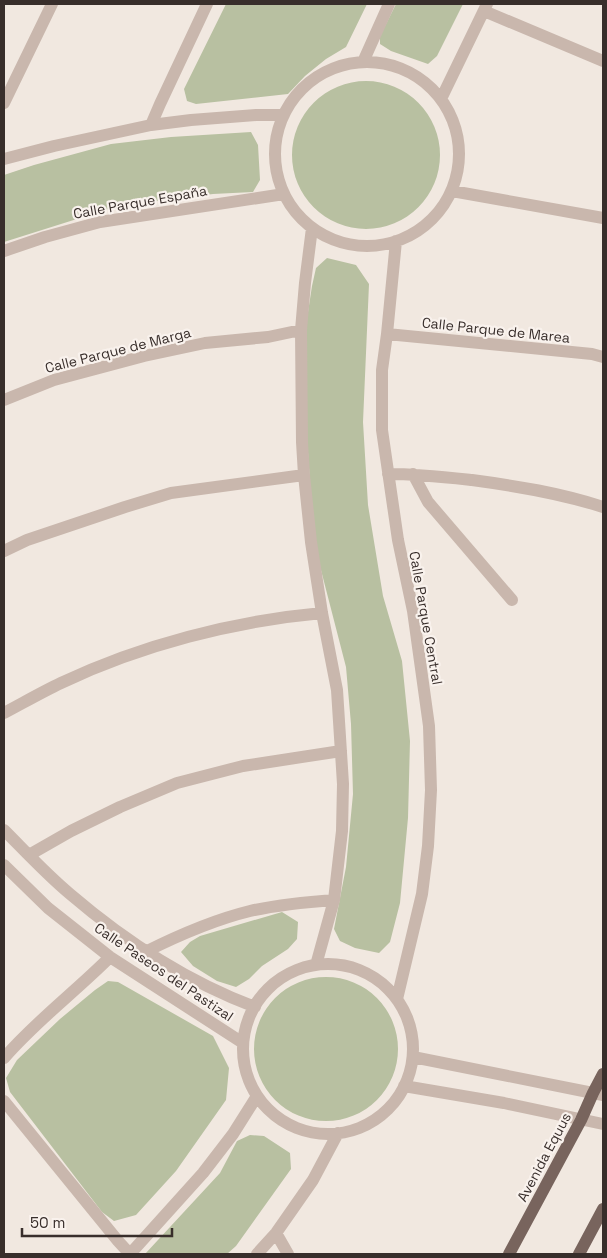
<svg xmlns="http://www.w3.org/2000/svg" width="607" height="1258" font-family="'Space Grotesk',sans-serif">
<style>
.green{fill:#b8c0a1}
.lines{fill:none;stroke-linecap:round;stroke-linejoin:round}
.minor{stroke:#c9b7ad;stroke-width:12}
.major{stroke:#78645d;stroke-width:12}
.labels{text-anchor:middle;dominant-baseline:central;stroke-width:4.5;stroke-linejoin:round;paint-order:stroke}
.street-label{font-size:14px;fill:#382e2b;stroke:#f9f2ed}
</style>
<rect width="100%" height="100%" fill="#f1e8e0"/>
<path class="green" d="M226,4h141l-21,43 -20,12 -21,17 -17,18 -92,10 -9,-3 -3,-12z
M396,4h67l-26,52 -9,8 -37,-13 -11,-7v-8z
M292 155a74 74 0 1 1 148 0a74 74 0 1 1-148 0Z
M251,132l7,13 2,35 -7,12 -40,2 -95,12 -114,36v-67l30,-10 77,-21 60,-7z
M327,258l29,7 13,19 -6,138 5,83 15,91 19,65 8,80 -2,77 -8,85 -10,39 -11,11 -24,-5 -15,-7 -6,-12 12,-62 7,-73 -2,-70 -5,-57 -32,-124 -9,-136 1,-82 6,-39 4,-18z
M282,912l16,10 -1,17 -9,10 -26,17 -13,13 -13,8 -19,-6 -24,-15 -12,-14 9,-10 10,-6z
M254 1049a72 72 0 1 1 144 0a72 72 0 1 1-144 0Z
M108,981l10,1 95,54 16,32 -3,32 -50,71 -40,44 -22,6 -12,-9 -92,-120 -4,-14 11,-18 43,-41 35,-29z
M250,1135l14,1 26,17 1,16 -55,77 -9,8h-82l75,-81 17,-32z"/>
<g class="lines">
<path class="minor" d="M484,11l119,50
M363,62l26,-58
M275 154a92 92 0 1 1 184 0a92 92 0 1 1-184 0Z
M441,99l46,-95
M4,103l48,-99
M151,125l9,-21 47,-100
M4,159l50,-13 97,-21 40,-5 65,-5h28
M452,191l151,27
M312,228l-7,55 -4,47 1,112 2,33 7,67 11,71 15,77 6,94 -1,47 -8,69 -18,65
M396,241l-9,93 -5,36v60l16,110 15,71 16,115 2,64 -3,56 -6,48 -25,105
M4,251l41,-14 55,-15 184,-28
M387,334l205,20 11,3
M4,400l50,-20 90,-24 61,-13 63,-6 33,-7
M388,474c29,0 56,3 84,6 45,6 88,13 131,27
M413,474l15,28 84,98
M4,551l23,-11 98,-33 46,-14 133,-18
M4,713c19,-10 38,-21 57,-30 80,-38 173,-62 261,-70
M4,830c21,21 42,44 66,64 56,48 116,87 185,113
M29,855l42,-24 49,-24 57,-24 66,-17 98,-15
M4,865l44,43 62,49 133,86
M145,952c34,-17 68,-32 105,-41 27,-6 56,-9 84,-11
M243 1049a85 85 0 1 1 170 0a85 85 0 1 1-170 0Z
M413,1057l190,38
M4,1058c32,-37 71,-66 106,-101
M404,1086l100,17 99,21
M4,1101l114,140 12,13
M276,1233l12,21
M130,1254l73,-81 30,-39 24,-38
M257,1254l19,-21 37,-53 25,-47"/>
<path class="major" d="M509,1254l72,-134 12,-27 10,-19
M579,1254l24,-45"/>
</g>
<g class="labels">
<g class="street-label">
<text transform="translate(140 202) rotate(-10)">Calle Parque España</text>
<text transform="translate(496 330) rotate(6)">Calle Parque de Marea</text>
<text transform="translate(118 350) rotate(-14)">Calle Parque de Marga</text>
<text transform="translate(426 618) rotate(80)">Calle Parque Central</text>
<text transform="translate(164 972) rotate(34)">Calle Paseos del Pastizal</text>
<text transform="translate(544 1157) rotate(-62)">Avenida Equus</text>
</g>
</g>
<rect width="607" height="1258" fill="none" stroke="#382e2b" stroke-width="10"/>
<path d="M22 1228v8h150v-8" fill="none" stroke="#382e2b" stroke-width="2.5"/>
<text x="30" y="1228" font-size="15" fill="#382e2b" stroke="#f9f2ed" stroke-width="4" paint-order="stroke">50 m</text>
</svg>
